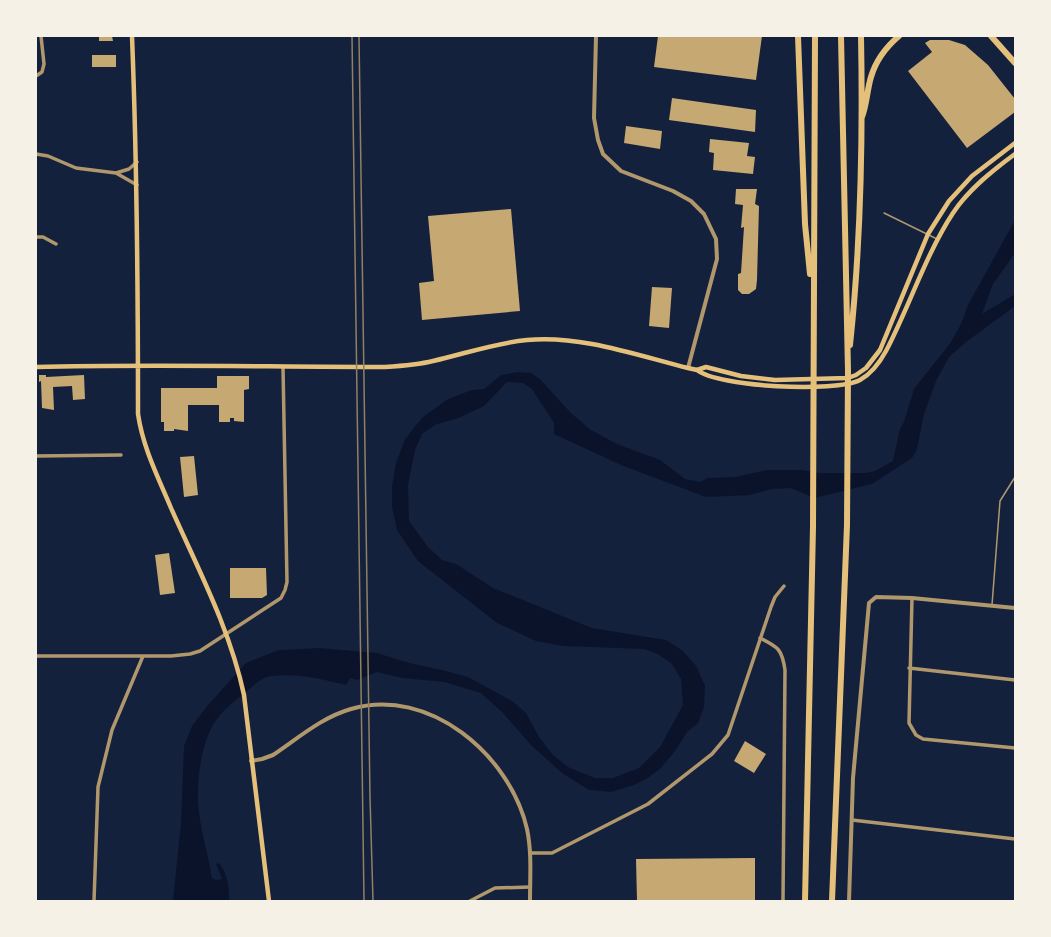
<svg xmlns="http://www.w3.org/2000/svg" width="1051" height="937" font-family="'Noto Sans',sans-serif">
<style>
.water{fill:#0b132b}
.building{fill:#c6a872}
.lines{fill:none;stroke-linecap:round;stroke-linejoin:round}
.service{stroke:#b1986c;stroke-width:1.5}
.minor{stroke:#b1986c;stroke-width:3.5}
.tertiary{stroke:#b1986c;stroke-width:4}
.secondary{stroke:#e5c07b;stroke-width:4.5}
.motorway{stroke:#e5c07b;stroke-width:6}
.rail{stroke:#918062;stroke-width:1.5}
</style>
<rect width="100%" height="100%" fill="#14213d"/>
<path class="water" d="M1015,220v33l-22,31 -11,30 33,-20v12l-49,36 -17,15 -13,24 -12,33 -7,35 -5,9 -40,26 -58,14 -23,-10 -19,1 -22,6 -44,2 -85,-32 -67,-31v-11l-22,-34 -9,-6 -16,-1 -23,24 -23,11 -26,8 -13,9 -7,16 -7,35 1,36 19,26 14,13 14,4 37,24 99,40 74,12 17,11 13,15 9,20 -1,21 -6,16 -11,9 -11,18 -15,18 -13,10 -14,7 -23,7 -22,-2 -27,-17 -31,-28 -29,-33 -21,-19 -37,-11 -42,-4 -25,-6 -20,8 -7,-2 -4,7c-24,-6 -49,-12 -75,-9 -9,1 -18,10 -25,16 -10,8 -21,16 -29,27 -15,19 -20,58 -19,81 1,27 10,52 14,78l4,2 6,-1 -6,-15 3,-1c8,9 11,26 10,38h-56l8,-78 3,-77 8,-20 16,-21 38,-42 33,-13 41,-2 57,5 32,10 33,7 26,7 44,24 14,12 13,24 13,17 16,13 27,11h18l26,-10 21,-21 23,-42 -2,-26 -9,-15 -14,-10 -14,-5 -81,-3 -27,-5 -39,-18 -79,-62 -21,-31 -5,-23v-21l4,-23 9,-24 18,-22 25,-18 24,-9 12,-1 17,-14 17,-3 13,1 9,6 31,34 20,17 26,14 43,16 25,19 16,3 6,-4 28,-1 32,-7h35l17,3h47l9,-2 18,-10 7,-32 4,-7 10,-33 37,-47 10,-18 7,-19z"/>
<path class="building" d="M99,36h13l1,5h-14z
M658,36h104l-6,44 -102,-13z
M930,40h19l16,5 23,20 27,34v13l-48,36 -59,-77 24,-19 -7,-9z
M92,55h24v12h-24z
M672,98l84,12 -1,22 -86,-12z
M626,126l36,5 -2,18 -36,-6z
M710,139l39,4 -2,13 8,1 -2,17 -40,-4 1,-17 -5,-1z
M736,189h21l-2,15 4,2 -2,74 -1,9 -7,5h-7l-4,-4v-16l3,-1 3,-46 -3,1 2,-23 -8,-1z
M511,209l9,102 -98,9 -3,-37 15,-2 -6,-65z
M652,287l20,1 -3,40 -20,-2z
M39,375h7v2l38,-2 1,24 -12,1 -1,-14 -19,1 1,23 -12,-2 -1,-27 -2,1z
M217,376h32v13l-5,1v32l-10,-1v-3h-4v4h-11v-17h-31v26l-14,-2v2h-10v-9h-3v-34h56z
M194,456l4,39 -14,2 -4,-40z
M169,553l6,40 -15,2 -5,-40z
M230,568h36l1,27 -5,3h-32z
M745,741l21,13 -12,19 -20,-12z
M755,858v43h-118l-1,-42z"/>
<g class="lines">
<path class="service" d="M884,213l53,26
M992,605l8,-104 15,-24"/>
<path class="minor" d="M36,76l6,-4 2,-8 -3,-28
M36,154l12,2 28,12 40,5 13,-4 8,-7
M116,173l21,12
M36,237h7l13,7
M36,456l85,-1
M912,598l-3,125 7,12 7,4 92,9
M760,638c18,9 22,11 25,32l-2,231
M36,656h135l19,-2 10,-3 81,-53 4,-8 2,-8 -4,-215
M909,668l106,12
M852,820l163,19
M531,853h21l96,-49 64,-50 16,-19 43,-128 4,-10 9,-11
M94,901l4,-114 14,-57 31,-74
M470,901l25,-13 35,-1"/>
<path class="tertiary" d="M596,36l-2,82 4,22 5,14 18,17 52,20 18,10 13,13 12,25 1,20 -29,109
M251,761l11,-2 11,-4c24,-16 49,-38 78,-46 78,-23 159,46 176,120 5,24 3,47 3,72
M849,901l4,-123 16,-175 7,-6 36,1 103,10"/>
<path class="secondary" d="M132,36c5,126 6,252 6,378 5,34 20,63 33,94 27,61 59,121 73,187l25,206
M36,367c116,-3 233,0 349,0 16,-1 32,-2 48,-6 31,-7 62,-18 94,-21 54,-5 109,15 161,28l9,2 9,-3 35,9 34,4 73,-2 8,-3 10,-7 14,-18 48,-116 21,-33 23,-25 43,-33
M697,370c21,17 138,23 163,10 11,-6 20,-18 26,-29 23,-44 40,-97 67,-138 16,-24 40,-43 62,-59"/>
<path class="motorway" d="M798,36l7,188 5,50
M991,36l24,27
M862,117c5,-13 5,-27 9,-40 5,-17 15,-30 28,-41
M850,345c11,-102 13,-206 11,-309
M805,901l8,-374 2,-491
M832,901l15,-376 1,-154 -7,-335"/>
<path class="rail" d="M352,36l12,865
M359,36l11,761 3,104"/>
</g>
<rect width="1051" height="937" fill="none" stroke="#f6f1e7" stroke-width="74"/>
</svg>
